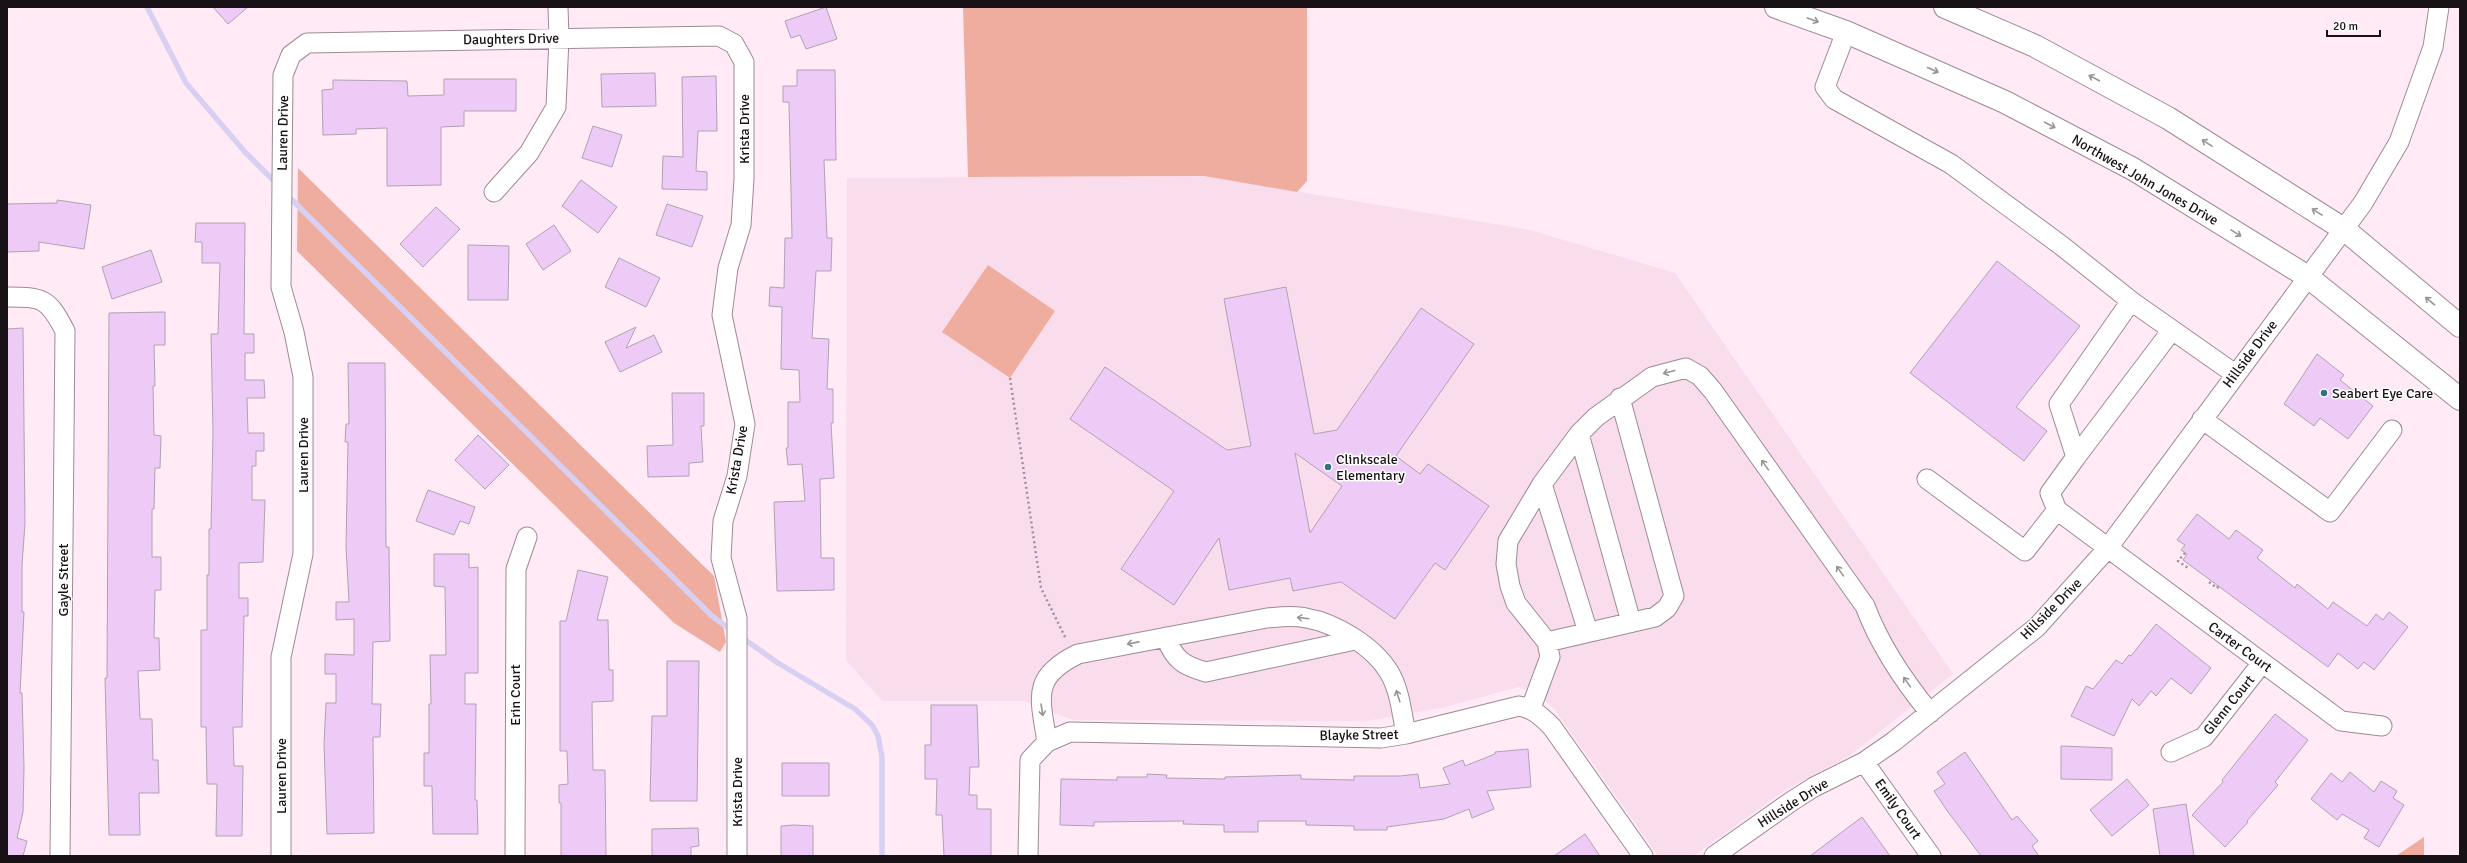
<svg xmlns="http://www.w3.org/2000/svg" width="2467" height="863" font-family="Signika,sans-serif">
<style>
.built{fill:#fadded}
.green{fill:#efada0}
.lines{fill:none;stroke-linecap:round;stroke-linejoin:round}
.stream{stroke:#d8d0f2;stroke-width:5.5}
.building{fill:#eecbf7;stroke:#b0a2b3;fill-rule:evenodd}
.minor-casing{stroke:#9e8a95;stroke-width:21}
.major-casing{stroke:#9e8a95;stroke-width:24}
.path{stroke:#a09199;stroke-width:2.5;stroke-dasharray:2 3;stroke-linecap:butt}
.minor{stroke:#fff;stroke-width:19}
.major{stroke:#fff;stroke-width:22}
.oneway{stroke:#979496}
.poi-dot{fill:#337187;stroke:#fff;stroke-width:1.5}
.labels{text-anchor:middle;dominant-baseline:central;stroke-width:3;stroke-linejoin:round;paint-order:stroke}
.street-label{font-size:14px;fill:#181115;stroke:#fff}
.poi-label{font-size:14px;fill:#181115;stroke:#fff;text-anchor:start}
</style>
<rect width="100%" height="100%" fill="#ffeaf5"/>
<path class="built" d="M1204,176l326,54 145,43 278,401 -104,82 -64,34 -92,66h-35l-103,-146 -17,-16 -20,-7 -77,21 -75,13 -293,-1 -49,-19h-142l-36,-41 1,-482z"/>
<path class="green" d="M963,7h344v174l-10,11 -93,-16 -236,1z
M298,168l416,408 12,66 -6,10 -46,-29 -377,-372z
M988,265l67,46 -45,67 -68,-46z
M2424,837v19h-28z"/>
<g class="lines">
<path class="stream" d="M147,7l39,76 59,69 32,32
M287,195l425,421 20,15
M741,637l37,26 77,46 17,16 6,11 4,21v99"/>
</g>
<path class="building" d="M213,7h35l-20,17z
M826,7l11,32 -31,10 -6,-14 -9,3 -6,-17z
M797,70h38l1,90h-12l3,78h5l-1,33h-15l-4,67 17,1 -2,50h6v34h-2l3,55 -14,1 1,79h13v32l-57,1 -3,-89 31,-1 -3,-37 -14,1 -2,-17h2v-46h12l-1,-32 -18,-1 1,-62 -13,-1 1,-19 14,1 1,-50h7l-3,-136h-6v-16h14z
M655,73l1,33 -54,1 -1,-33z
M716,76l1,55h-19l-2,40 11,1v18l-45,-1 1,-33 20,1 -1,-80z
M444,79h72v32h-52v15l-23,1v58l-54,1v-58l-31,1v5l-33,1 -1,-45 11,-1v-9l74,1 1,15 36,-1z
M593,126l29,9 -10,32 -30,-9z
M581,180l36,27 -19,26 -36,-27z
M57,200l34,5 -7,44 -45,-7v9l-32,1v-48l50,-1z
M667,204l36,12 -11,31 -36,-12z
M436,207l24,22 -37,38 -23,-23z
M196,223h49l-1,111h10v19h-9v27h19l1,18h-18l1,35h16v18h-8v15h-4v34h13l-2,62 -24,1v35h9v18h-4l-2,111h-9l1,39h9l-1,70h-26l1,-52h-10l-1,-57h-5v-97h6v-55h2v-46h2l2,-97 -2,-98h7l2,-71h-18v-21h-7z
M554,225l17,26 -28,19 -17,-26z
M468,245l41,1 -1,54h-40z
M151,250l11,32 -50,17 -10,-32z
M619,258l41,20 -14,29 -41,-20z
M1997,261l83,65 -64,81 31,24 -23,30 -114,-88z
M1286,287l28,147 23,-4 84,-122 53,36 -78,112 24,18 8,-10 61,42 -44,64 -10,-7 -40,56 -54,-37 -48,9 -3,-13 -61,12 -10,-52 -45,67 -53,-36 53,-78 -104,-72 35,-52 122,83 24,-4 -27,-147zM1295,453l47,33 -32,47z
M165,312v33h-11l1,41h-2l1,49 7,1 -1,32h-5l-1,41h-2v48h9v33h-6l-1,48h5l1,32 -22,1 2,48h12l1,41h5l1,33h-20l1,42h-31l-4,-157h2l2,-365z
M636,327l-10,21 28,-13 8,17 -42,20 -15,-30z
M23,328l2,195 -3,42v47h2l-4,81h2l2,74 -1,45 -6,26 10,3 -4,15h-16v-527z
M2317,354l27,21 -4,5 33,26 -25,33 -28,-21 -6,8 -30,-22z
M348,363h37l1,184h3l1,94 -17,1 -1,62h9l-1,33h-7l1,96 -47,1 -3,-90 2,-41h10v-29h-11v-20l29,1v-36l-18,1v-18h13l-3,-55 2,-105h-3l1,-18h3z
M672,393h32v33h-3l2,36 -14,1v13l-41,1 -1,-31 26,-1z
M478,435l31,30 -24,24 -30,-29z
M428,490l47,17 -6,17 -9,-3 -6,14 -38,-14z
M2197,514l32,25 7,-9 27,20 -6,8 38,30 2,-4 31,25 5,-7 34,24 9,-12 7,6 6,-8 19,15 -34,43 -10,-8 -6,7 -20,-16 -10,14 -145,-107 4,-6 -6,-4 4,-5 -8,-5z
M434,554h35v14l9,-1v106h-13v31h11l-1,96h2l1,34h-45l-1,-48h-8v-33h5v-49h2l-1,-49h16l-1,-68 -11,-1z
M578,570l30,7 -11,43h11l1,50h4v31l-21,1 1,68h12l1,86h-45v-53h-2v-18l9,-1 -1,-33h-7v-130h6z
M2156,624l55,44 -20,26 -20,-16 -15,18 -5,-5 -12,15 -7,-7 -18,37 -43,-20 15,-30 7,3 23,-29 6,4 7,-9 2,1z
M667,661h32l-2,140h-47l2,-85h15z
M931,705h46l2,62h-9l-1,28h8v14h14v47h-47l-2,-41h-6l1,-36h-12v-34h6z
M2275,714l33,26 -33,42 3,3 -31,36 1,1 -23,25 -33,-32 31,-33 -1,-2z
M2061,746l51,2v32l-51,-1z
M1528,749l3,38 -44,4 7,18 -22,9 -3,-9 -25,10 -57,8v3h-33v-4l-48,-1v-4h-48v11h-34v-7l-41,-1 1,-3 -90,1v4l-34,-1 1,-46 56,1v-3h30v-3l20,1 -1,3 59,1v-2l76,-2v4l53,1v-4h46l18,-2 2,14 30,-4 -7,-16 20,-8 2,6 30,-12v-2z
M1965,752l47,68 5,-4 21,25 -6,5 7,10h-58l-35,-47 -12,-18 11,-7 -8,-12z
M782,763h47v33h-47z
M2350,772l24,20 7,-11 16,10 -4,7 11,7 -25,42 -15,-9 5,-8 -27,-16 -5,6 -26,-21 20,-26 11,9z
M2127,779l22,26 -37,31 -22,-26z
M2186,804l8,52h-34l-7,-47z
M1862,817l28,39h-80z
M794,825l19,1v30h-32v-30z
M698,828l1,18 -8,1v9h-39v-27z
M1585,834l15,22h-46z"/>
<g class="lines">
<defs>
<path id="minor" d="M1846,32l-21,55 9,12 117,65 111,82 69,55 104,73
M494,192l35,-39 27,-46 3,-69 -1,-31
M7,297c36,0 41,1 58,34l-5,525
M2131,301l-72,103 17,53 -26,36 7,17 284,211 41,5
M2202,419l128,93 62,-82
M1579,434l52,188
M2076,457l96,-127
M1927,479l98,72 32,-41
M1542,484l46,148
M1166,637c8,23 18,29 40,35l149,-32
M1547,642l108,-25 12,-9 7,-12 -54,-198
M1531,708l19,-51 -3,-15 -31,-39 -6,-17 -4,-22 2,-23 34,-57 37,-50 17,-17 56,-40 34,-9 14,8 13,15 152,215c15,40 38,74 65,107
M1047,742c-7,-45 -16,-65 31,-88l189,-36c13,-1 26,-3 39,0 30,5 68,29 83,54 11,18 13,43 17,62
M2171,752l33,-15 58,-74
M1864,762l67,94
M281,856v-199l22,-103v-177l-9,-45 -13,-45 2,-212 8,-20 16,-12 412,-7 15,8 10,18v117l-3,46 -13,43 -6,47 23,109 -8,52 -14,45 -2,37 16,60v238
M515,856l1,-287 11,-32
M1028,856l2,-96 17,-18 23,-10 311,6 25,-4 113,-28c15,3 22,10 33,21l91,129
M1714,856l78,-55 22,-14 50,-25 29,-20 144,-115 70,-78 256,-346 36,-61 34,-95 6,-40"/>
<path id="major" d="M1776,7l70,25 159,70 128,67 175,108 152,122
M1945,7l90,39 133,72 177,112 115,96"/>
</defs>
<use href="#minor" class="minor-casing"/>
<use href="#major" class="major-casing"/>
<path class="path" d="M1010,378l31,210 25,51
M2185,553l-7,8 10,7
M2209,582l8,6 2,-2"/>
<use href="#minor" class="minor"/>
<use href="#major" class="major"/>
</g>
<defs><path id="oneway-shaft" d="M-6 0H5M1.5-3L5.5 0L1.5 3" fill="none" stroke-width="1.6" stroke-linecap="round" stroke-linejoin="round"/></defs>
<g class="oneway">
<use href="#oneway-shaft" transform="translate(1813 20) rotate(20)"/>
<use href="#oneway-shaft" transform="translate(1933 70) rotate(24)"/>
<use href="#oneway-shaft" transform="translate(2094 78) rotate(-152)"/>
<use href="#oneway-shaft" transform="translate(2050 125) rotate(28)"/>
<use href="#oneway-shaft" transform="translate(2207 143) rotate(-148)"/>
<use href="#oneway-shaft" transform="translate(2317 212) rotate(-148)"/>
<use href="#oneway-shaft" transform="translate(2236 233) rotate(32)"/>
<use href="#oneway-shaft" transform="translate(2430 301) rotate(-140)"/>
<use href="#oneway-shaft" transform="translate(1669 372) rotate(165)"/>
<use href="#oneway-shaft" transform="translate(1765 465) rotate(-125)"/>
<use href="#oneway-shaft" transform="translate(1840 571) rotate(-125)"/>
<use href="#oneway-shaft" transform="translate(1303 618) rotate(-173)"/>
<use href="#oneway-shaft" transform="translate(1133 643) rotate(169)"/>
<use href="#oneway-shaft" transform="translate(1907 682) rotate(-125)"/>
<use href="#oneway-shaft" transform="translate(1398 696) rotate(-108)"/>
<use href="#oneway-shaft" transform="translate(1042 710) rotate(81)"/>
</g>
<g class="poi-dot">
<circle cx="2324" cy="393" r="4"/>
<circle cx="1328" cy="467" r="4"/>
</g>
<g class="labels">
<g class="street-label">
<text transform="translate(511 39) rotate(-1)">Daughters Drive</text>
<text transform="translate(744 129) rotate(-90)">Krista Drive</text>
<text transform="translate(283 133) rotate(-89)">Lauren Drive</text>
<text transform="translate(2145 180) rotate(30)">Northwest John Jones Drive</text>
<text transform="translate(2250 354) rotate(-53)">Hillside Drive</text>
<text transform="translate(303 455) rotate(-90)">Lauren Drive</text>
<text transform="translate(737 460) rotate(-80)">Krista Drive</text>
<text transform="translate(63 580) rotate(-90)">Gayle Street</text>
<text transform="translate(2051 609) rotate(-45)">Hillside Drive</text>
<text transform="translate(2240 647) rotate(36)">Carter Court</text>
<text transform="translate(515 695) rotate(-90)">Erin Court</text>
<text transform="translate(2229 705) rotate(-51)">Glenn Court</text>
<text transform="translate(1359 735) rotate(-1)">Blayke Street</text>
<text transform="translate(281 776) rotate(-90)">Lauren Drive</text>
<text transform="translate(737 792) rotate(-90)">Krista Drive</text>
<text transform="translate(1793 803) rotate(-32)">Hillside Drive</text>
<text transform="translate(1898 809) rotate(55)">Emily Court</text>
</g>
<g class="poi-label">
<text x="2332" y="393">Seabert Eye Care</text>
<text x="1336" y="459">Clinkscale<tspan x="1336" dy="16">Elementary</tspan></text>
</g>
</g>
<rect width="2467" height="863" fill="none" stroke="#181115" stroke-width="16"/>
<path d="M2327 30v6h53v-6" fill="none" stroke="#181115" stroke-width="2"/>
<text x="2333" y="30" font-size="12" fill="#181115" stroke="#ffffff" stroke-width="3" paint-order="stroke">20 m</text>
</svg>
